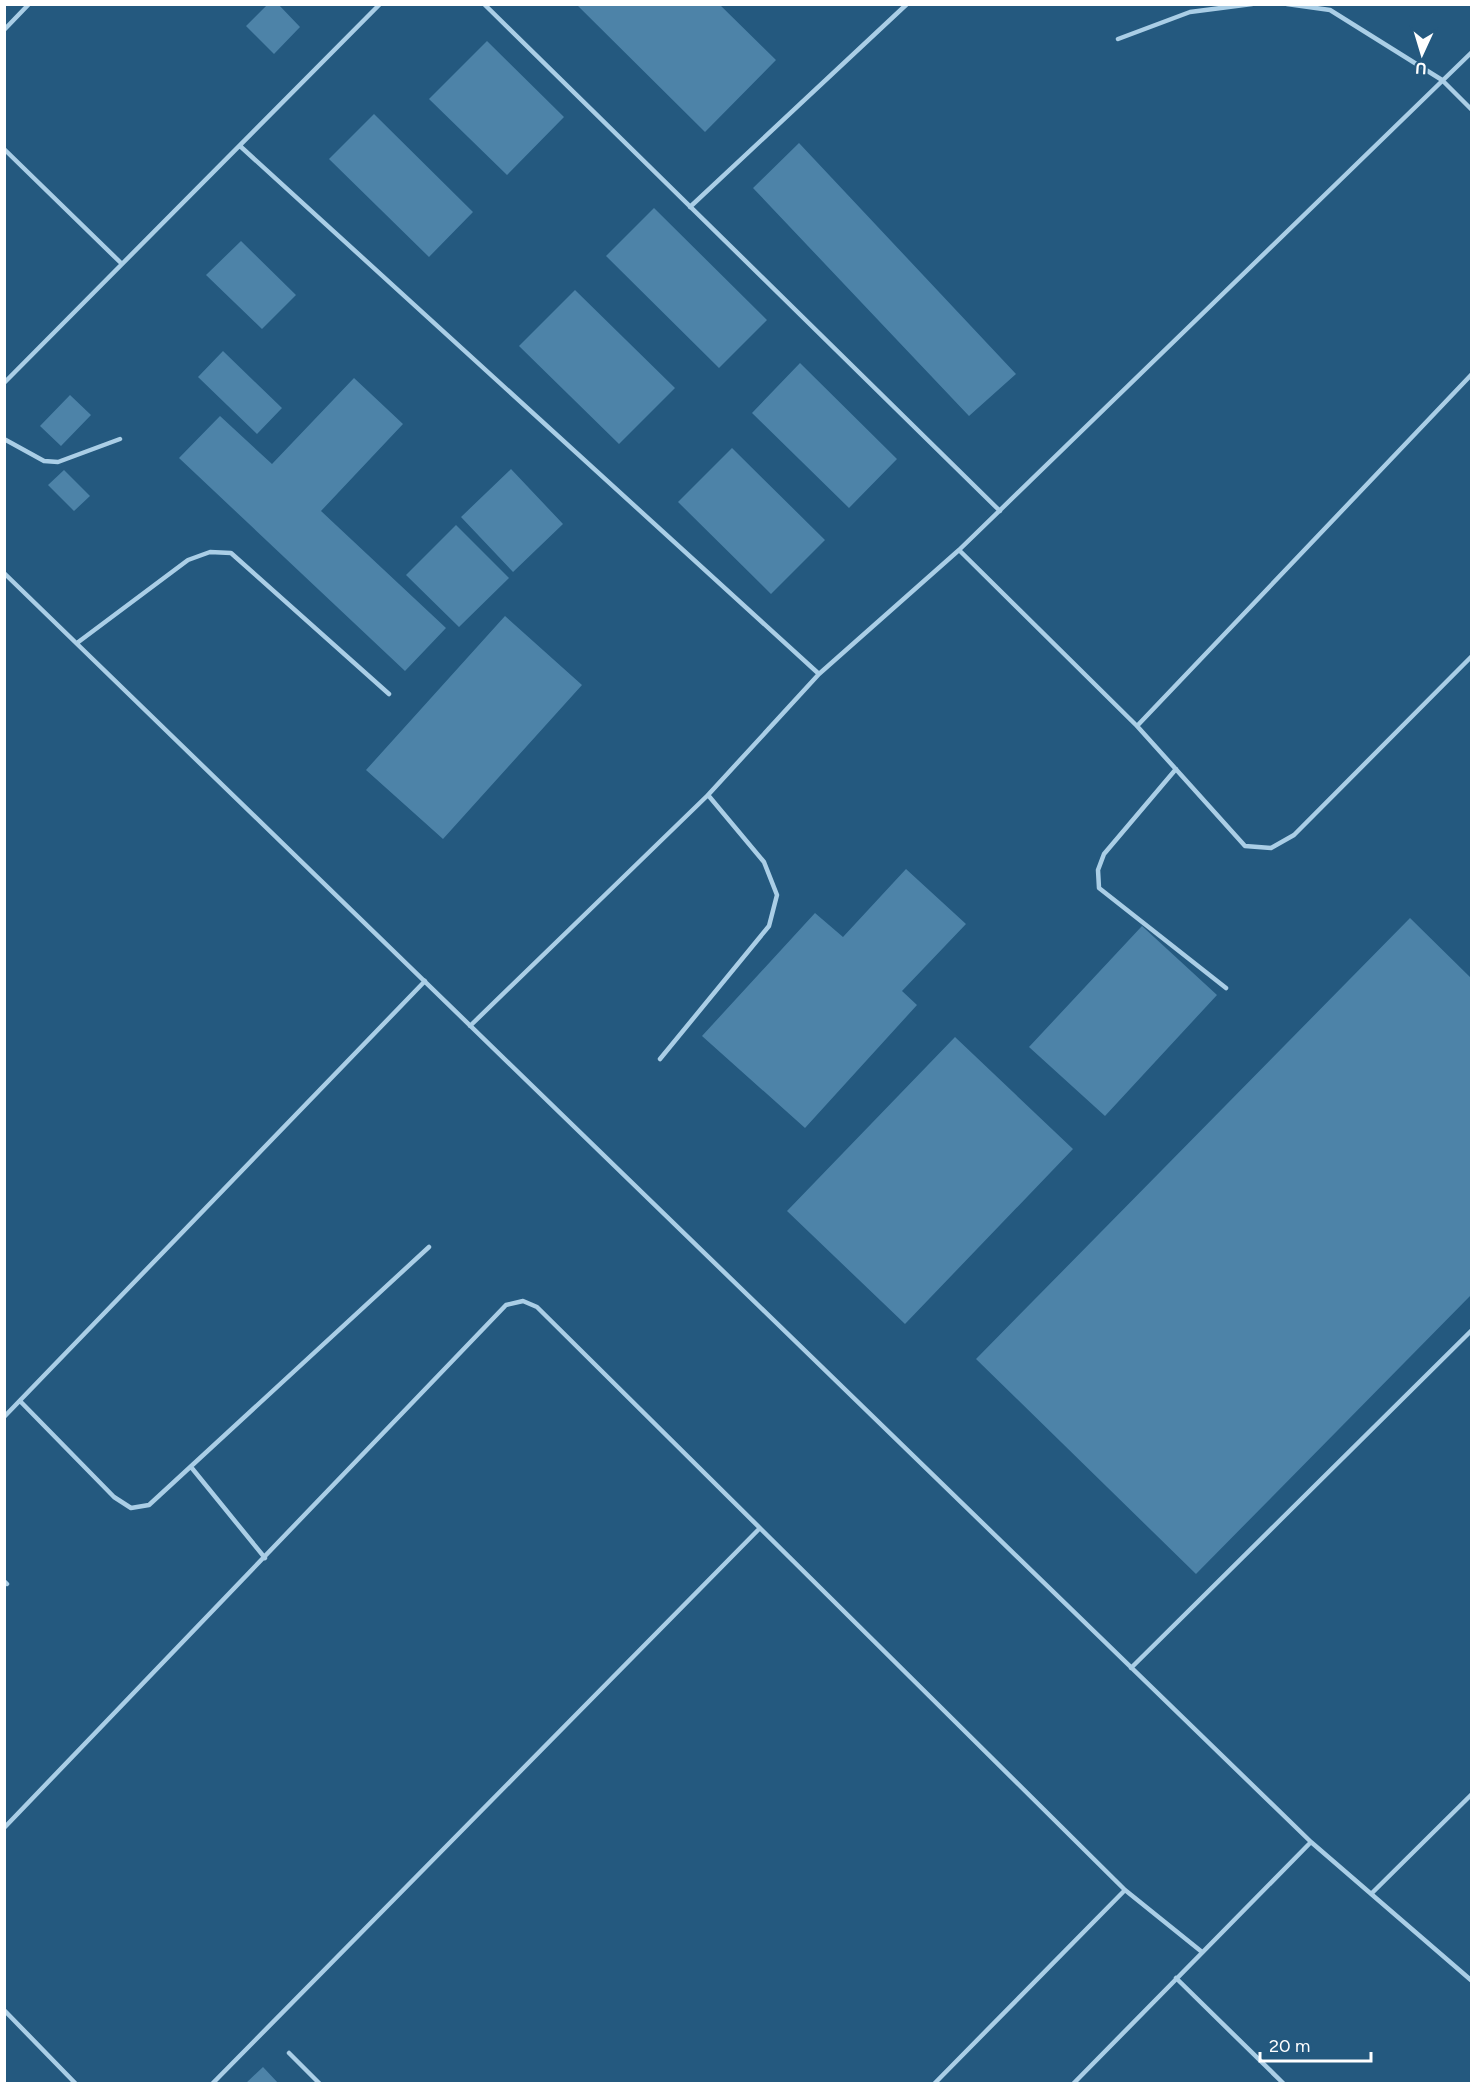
<svg xmlns="http://www.w3.org/2000/svg" width="1476" height="2088" font-family="Figtree,sans-serif">
<style>
.building{fill:#4d83a8}
.lines{fill:none;stroke-linecap:round;stroke-linejoin:round}
.service{stroke:#aacee6;stroke-width:4.5}
</style>
<rect width="100%" height="100%" fill="#24597f"/>
<path class="building" d="M268,4h10l22,23 -26,27 -28,-28z
M576,4h143l57,56 -71,72z
M487,41l77,76 -57,58 -78,-76z
M374,114l99,98 -44,45 -100,-98z
M799,143l217,231 -47,42 -216,-228z
M654,208l113,112 -48,48 -113,-112z
M241,241l55,54 -34,34 -56,-54z
M575,290l100,98 -56,56 -100,-98z
M223,351l59,57 -25,26 -59,-57z
M800,363l97,96 -48,49 -97,-95z
M354,378l49,46 -82,87 125,117 -41,43 -226,-213 41,-42 52,48z
M70,395l21,20 -30,31 -21,-20z
M732,448l93,92 -54,54 -93,-92z
M511,469l52,55 -50,48 -52,-55z
M64,470l26,26 -16,15 -26,-26z
M456,525l53,53 -50,49 -53,-52z
M505,616l77,69 -139,154 -77,-69z
M906,869l60,55 -64,67 15,14 -112,123 -103,-92 113,-123 28,24z
M1410,918l62,61v315l-276,280 -220,-215z
M1142,926l75,69 -112,121 -76,-69z
M955,1037l118,112 -168,175 -118,-113z
M263,2067l16,17h-34z"/>
<g class="lines">
<path class="service" d="M484,4l516,507
M1287,4l43,6 112,70 30,30
M4,30l25,-26
M1118,39l72,-27 62,-8
M240,146l579,528
M4,149l118,115
M690,207l217,-203
M4,383l376,-379
M4,439l40,22 14,1 62,-23
M959,550l178,176 108,120 26,2 23,-13 178,-179
M4,573l1307,1269 161,139
M77,643l111,-83 22,-8 21,1 158,141
M1137,726l335,-352
M1176,769l-72,85 -6,16 1,18 127,100
M470,1026l238,-231 111,-121 140,-124 513,-498
M660,1059l109,-133 8,-31 -13,-33 -56,-67
M20,1401l94,96 17,11 18,-3 280,-258
M4,1417l421,-436
M191,1467l74,91
M4,1581l3,3
M1131,1668l341,-338
M4,1828l502,-523 17,-4 14,6 588,583 77,62
M1371,1894l101,-100
M1176,1978l108,106
M4,2010l72,74
M289,2053l31,31
M212,2084l548,-556
M934,2084l191,-194
M1073,2084l238,-242"/>
</g>
<rect width="1476" height="2088" fill="none" stroke="#ffffff" stroke-width="12"/>
<g transform="translate(1422 54) rotate(184)" stroke="#24597f" stroke-width="4.5" paint-order="stroke">
<path d="M0-4.5L10 22L0 15L-10 22Z" fill="#ffffff"/>
<text y="-9" font-size="16" font-weight="bold" text-anchor="middle" fill="#ffffff">U</text>
</g>
<path d="M1260 2052v9h111v-9" fill="none" stroke="#ffffff" stroke-width="3"/>
<text x="1269" y="2052" font-size="18" fill="#ffffff" stroke="#24597f" stroke-width="4.5" paint-order="stroke">20 m</text>
</svg>
